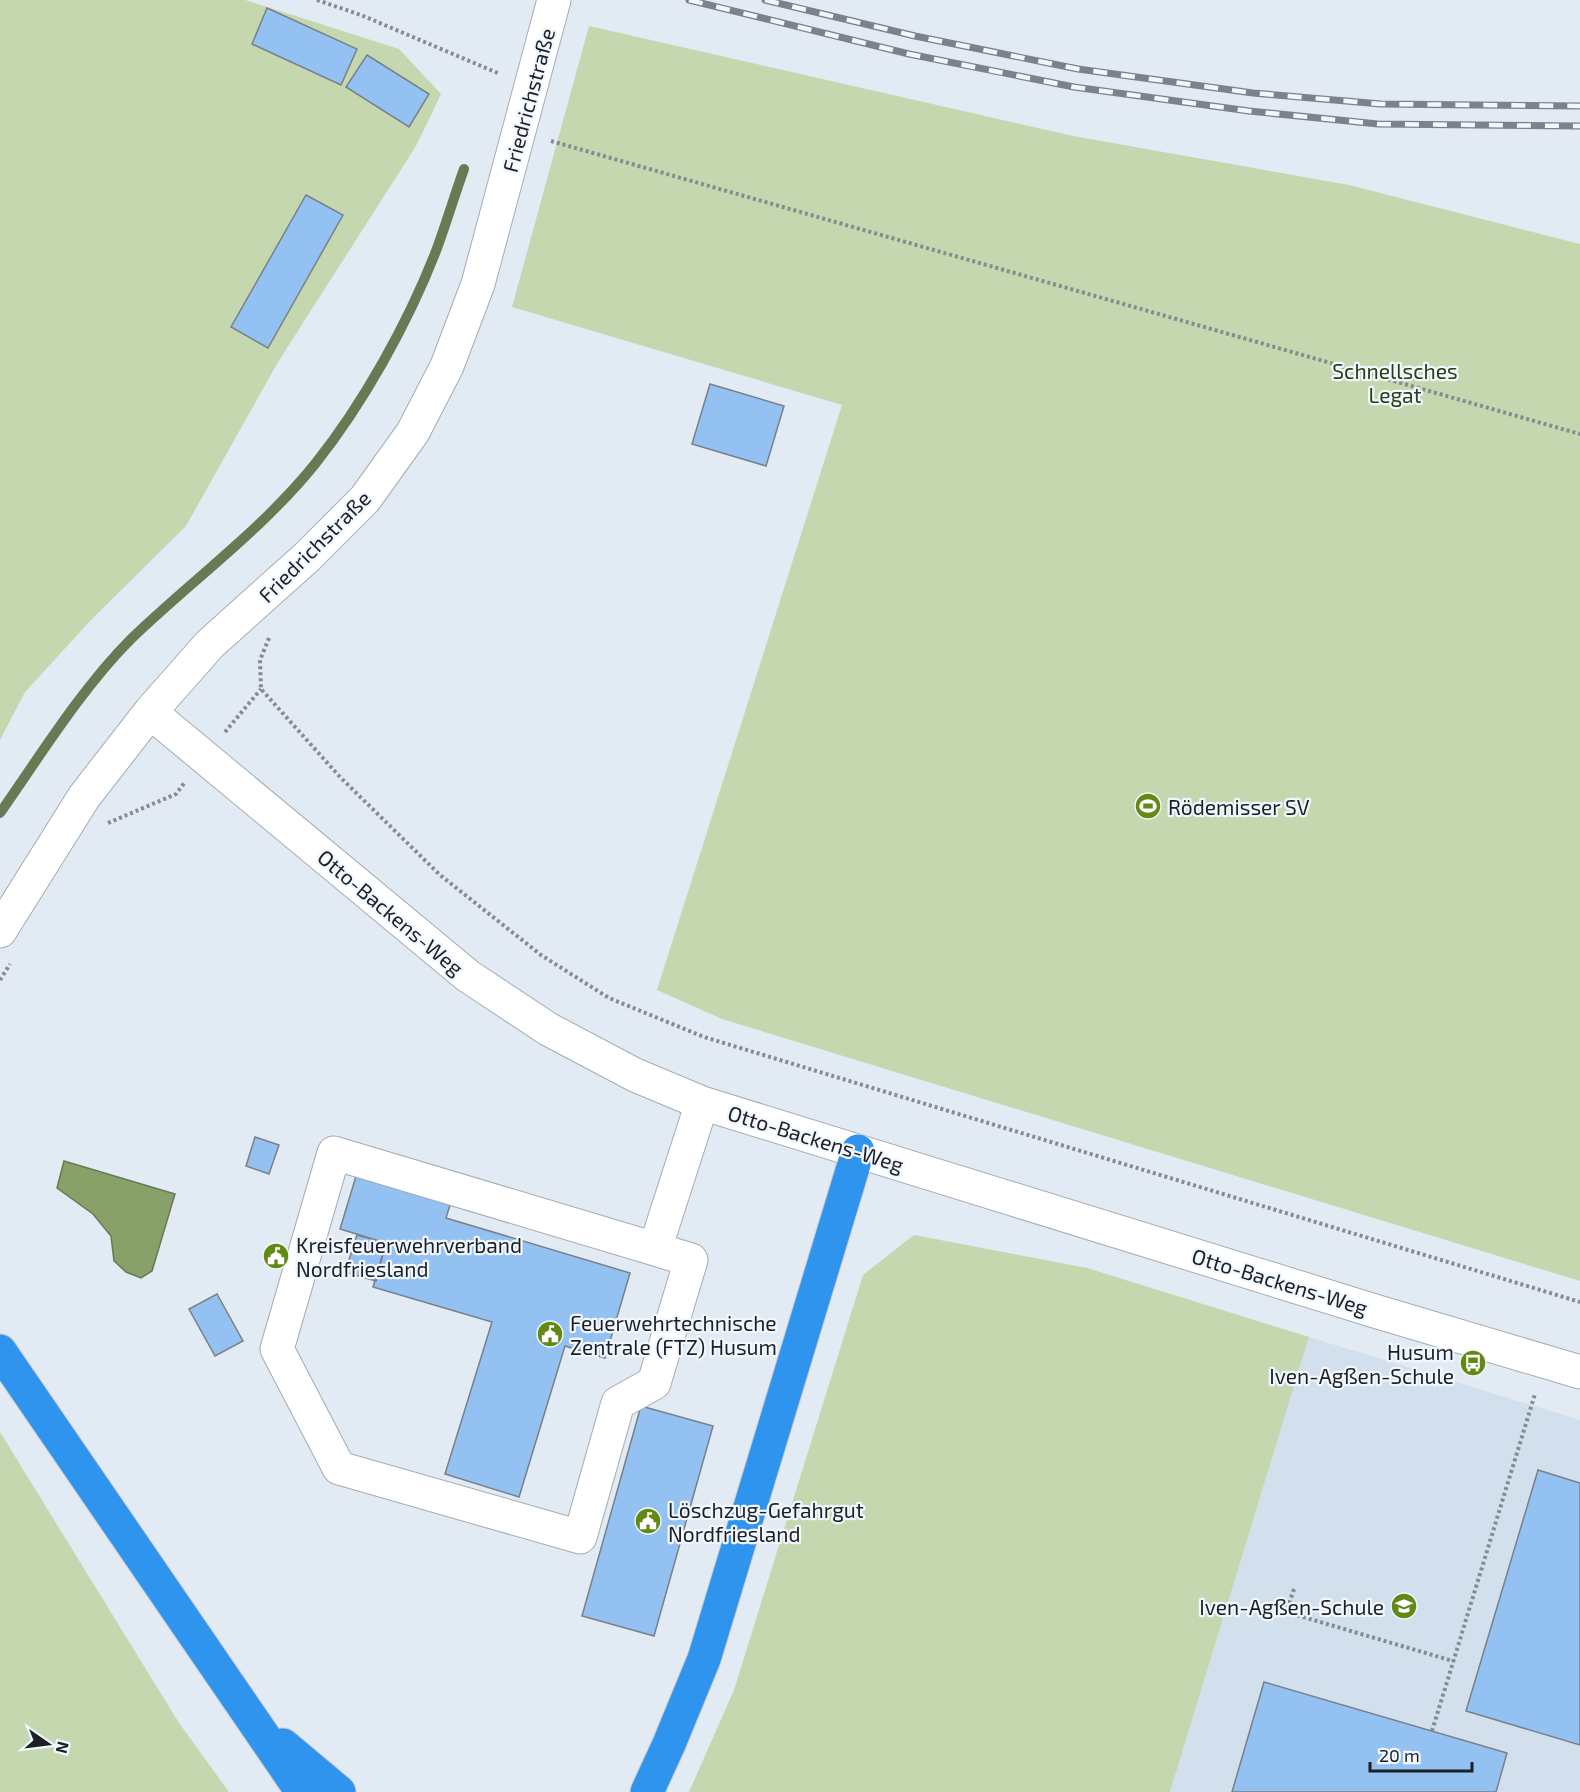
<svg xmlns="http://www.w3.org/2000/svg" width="1580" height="1792" font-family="'Exo 2',sans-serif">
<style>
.built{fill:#d2e0ee}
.green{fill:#c4d7ae;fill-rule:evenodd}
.water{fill:#87a168;stroke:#677a53;stroke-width:1.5}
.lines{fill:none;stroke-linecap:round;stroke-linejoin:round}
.stream{stroke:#677a53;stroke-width:10}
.building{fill:#93c1f1;stroke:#798088;stroke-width:1.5}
.minor-casing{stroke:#a4acb4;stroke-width:35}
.highway-casing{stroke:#c9c9ca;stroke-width:35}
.path{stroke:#858b91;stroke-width:4;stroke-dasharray:3 3;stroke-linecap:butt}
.minor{stroke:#fff;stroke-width:33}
.highway{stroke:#2e94ee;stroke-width:33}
.rail-casing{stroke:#7c8288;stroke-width:7}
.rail{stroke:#f1f7fe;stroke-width:4.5;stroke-dasharray:14;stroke-linecap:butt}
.labels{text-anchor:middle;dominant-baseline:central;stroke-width:4.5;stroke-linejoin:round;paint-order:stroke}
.street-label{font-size:21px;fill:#1d2023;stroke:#f1f7fe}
.park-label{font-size:21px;fill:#2c3d12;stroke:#f1f7fe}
.poi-label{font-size:21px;fill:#1d2023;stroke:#f1f7fe;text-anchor:start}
</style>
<rect width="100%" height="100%" fill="#e2eaf3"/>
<path class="built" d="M1309,1337l271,83v372h-410z"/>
<path class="green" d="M0,0h245l154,49 42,45 -25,52 -138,216 -92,164 -95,94 -66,72 -25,48zM267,9l90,40 -16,36 -89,-41zM367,55l62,39 -20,33 -63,-40zM306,195l37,21 -75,132 -37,-21z
M589,26l484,110 276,49 231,59v1037l-858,-262 -65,-29 185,-585 -330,-98z
M914,1235l173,33 222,69 -139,455h-481l45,-102 129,-415z
M0,1432l179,291 50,69h-229z"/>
<path class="water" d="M64,1161l111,33 -23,77 -11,7 -15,-6 -12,-11 -3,-25 -18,-22 -36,-26z"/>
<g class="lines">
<path class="stream" d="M0,813c40,-57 82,-125 131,-174 61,-59 131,-109 184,-175 48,-60 93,-141 121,-213 10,-27 18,-54 28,-82"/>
</g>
<path class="building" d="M267,8l90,41 -16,36 -89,-41z
M367,55l62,39 -20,33 -63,-40z
M306,195l37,20 -75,133 -37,-21z
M710,384l74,22 -18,60 -74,-22z
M255,1137l24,8 -10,29 -23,-8z
M357,1173l94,29 -5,16 184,55 -25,85 -40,-12 -46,151 -74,-23 47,-152 -119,-35 13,-44 -46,-14z
M357,1235l29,8 -10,38 -31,-9z
M217,1294l26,47 -28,15 -26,-47z
M641,1406l72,20 -59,210 -72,-20z
M1538,1470l42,13v262l-114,-34z
M1264,1682l243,71 -11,39h-264z"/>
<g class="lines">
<defs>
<path id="minor" d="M150,712l318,264 80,53 87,46 67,28 676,209 202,60
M0,931l84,-134 66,-85 60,-68 97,-87 58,-58 48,-67 34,-66 31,-82 76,-284
M655,1249l36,11 -37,123 -36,20 -38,134 -241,-69 -62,-119 57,-196 321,96 47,-146"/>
<path id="highway" d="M0,1351l302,441
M283,1745l56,47
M647,1792l22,-48 35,-85 154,-508"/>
</defs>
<use href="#minor" class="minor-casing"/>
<use href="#highway" class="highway-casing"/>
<path class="path" d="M317,0l44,15 139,59
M551,141l1029,293
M269,638l-9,22 1,29 79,88 100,98 101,80 68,43 95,39 876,265
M225,732l36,-43
M108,823l68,-29 9,-12
M0,980l10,-16
M1294,1589l-8,23 167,49
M1432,1731l103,-337"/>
<use href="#minor" class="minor"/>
<use href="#highway" class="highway"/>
<defs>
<path id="rail" d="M689,0l220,54 165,33 175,24 129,13 202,2
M765,0l150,36 163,33 175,24 128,11 199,2"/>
</defs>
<use href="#rail" class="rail-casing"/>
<use href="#rail" class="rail"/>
</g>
<defs>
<symbol id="stadium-disc" viewBox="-11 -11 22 22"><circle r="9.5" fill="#618914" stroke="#f1f7fe"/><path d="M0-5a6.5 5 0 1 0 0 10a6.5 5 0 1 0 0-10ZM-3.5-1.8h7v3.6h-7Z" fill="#fff"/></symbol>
<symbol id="civic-disc" viewBox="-11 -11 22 22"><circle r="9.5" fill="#618914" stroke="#f1f7fe"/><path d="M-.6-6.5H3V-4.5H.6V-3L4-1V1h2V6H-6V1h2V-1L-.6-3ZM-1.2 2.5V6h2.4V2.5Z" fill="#fff"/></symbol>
<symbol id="bus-disc" viewBox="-11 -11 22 22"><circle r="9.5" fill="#618914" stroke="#f1f7fe"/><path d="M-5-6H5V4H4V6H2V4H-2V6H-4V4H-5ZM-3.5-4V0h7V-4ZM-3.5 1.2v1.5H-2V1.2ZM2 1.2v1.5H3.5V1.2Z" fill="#fff"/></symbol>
<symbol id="school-disc" viewBox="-11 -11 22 22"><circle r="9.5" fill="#618914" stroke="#f1f7fe"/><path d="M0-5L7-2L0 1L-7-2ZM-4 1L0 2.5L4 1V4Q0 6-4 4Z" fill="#fff"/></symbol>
</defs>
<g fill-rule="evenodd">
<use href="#stadium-disc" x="1133" y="791" width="30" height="30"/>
<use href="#civic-disc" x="261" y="1241" width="30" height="30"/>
<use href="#civic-disc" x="535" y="1319" width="30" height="30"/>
<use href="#bus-disc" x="1458" y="1348" width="30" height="30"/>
<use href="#civic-disc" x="633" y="1506" width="30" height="30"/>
<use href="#school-disc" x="1389" y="1591" width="30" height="30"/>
</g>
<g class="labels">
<g class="street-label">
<text transform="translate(528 100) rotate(-75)">Friedrichstraße</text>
<text transform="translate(314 546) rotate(-45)">Friedrichstraße</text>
<text transform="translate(391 912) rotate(40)">Otto-Backens-Weg</text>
<text transform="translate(816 1138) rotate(17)">Otto-Backens-Weg</text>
<text transform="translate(1280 1281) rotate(17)">Otto-Backens-Weg</text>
</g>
<g class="park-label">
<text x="1395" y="370">Schnellsches<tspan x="1395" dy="24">Legat</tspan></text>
</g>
<g class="poi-label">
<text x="1168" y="806">Rödemisser SV</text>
<text x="296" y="1244">Kreisfeuerwehrverband<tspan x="296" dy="24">Nordfriesland</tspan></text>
<text x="570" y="1322">Feuerwehrtechnische<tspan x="570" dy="24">Zentrale (FTZ) Husum</tspan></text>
<text x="1454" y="1351" text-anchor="end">Husum<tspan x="1454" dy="24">Iven-Agßen-Schule</tspan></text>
<text x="668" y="1509">Löschzug-Gefahrgut<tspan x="668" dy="24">Nordfriesland</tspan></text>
<text x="1384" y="1606" text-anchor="end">Iven-Agßen-Schule</text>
</g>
</g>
<g transform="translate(48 1744) rotate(104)" stroke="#f1f7fe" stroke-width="4.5" paint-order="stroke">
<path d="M0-4.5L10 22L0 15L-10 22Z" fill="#1d2023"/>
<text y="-9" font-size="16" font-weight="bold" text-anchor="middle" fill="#1d2023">N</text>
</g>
<path d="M1370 1762v9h102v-9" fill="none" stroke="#1d2023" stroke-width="3"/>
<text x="1379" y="1762" font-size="18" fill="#1d2023" stroke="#f1f7fe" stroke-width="4.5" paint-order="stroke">20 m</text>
</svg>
